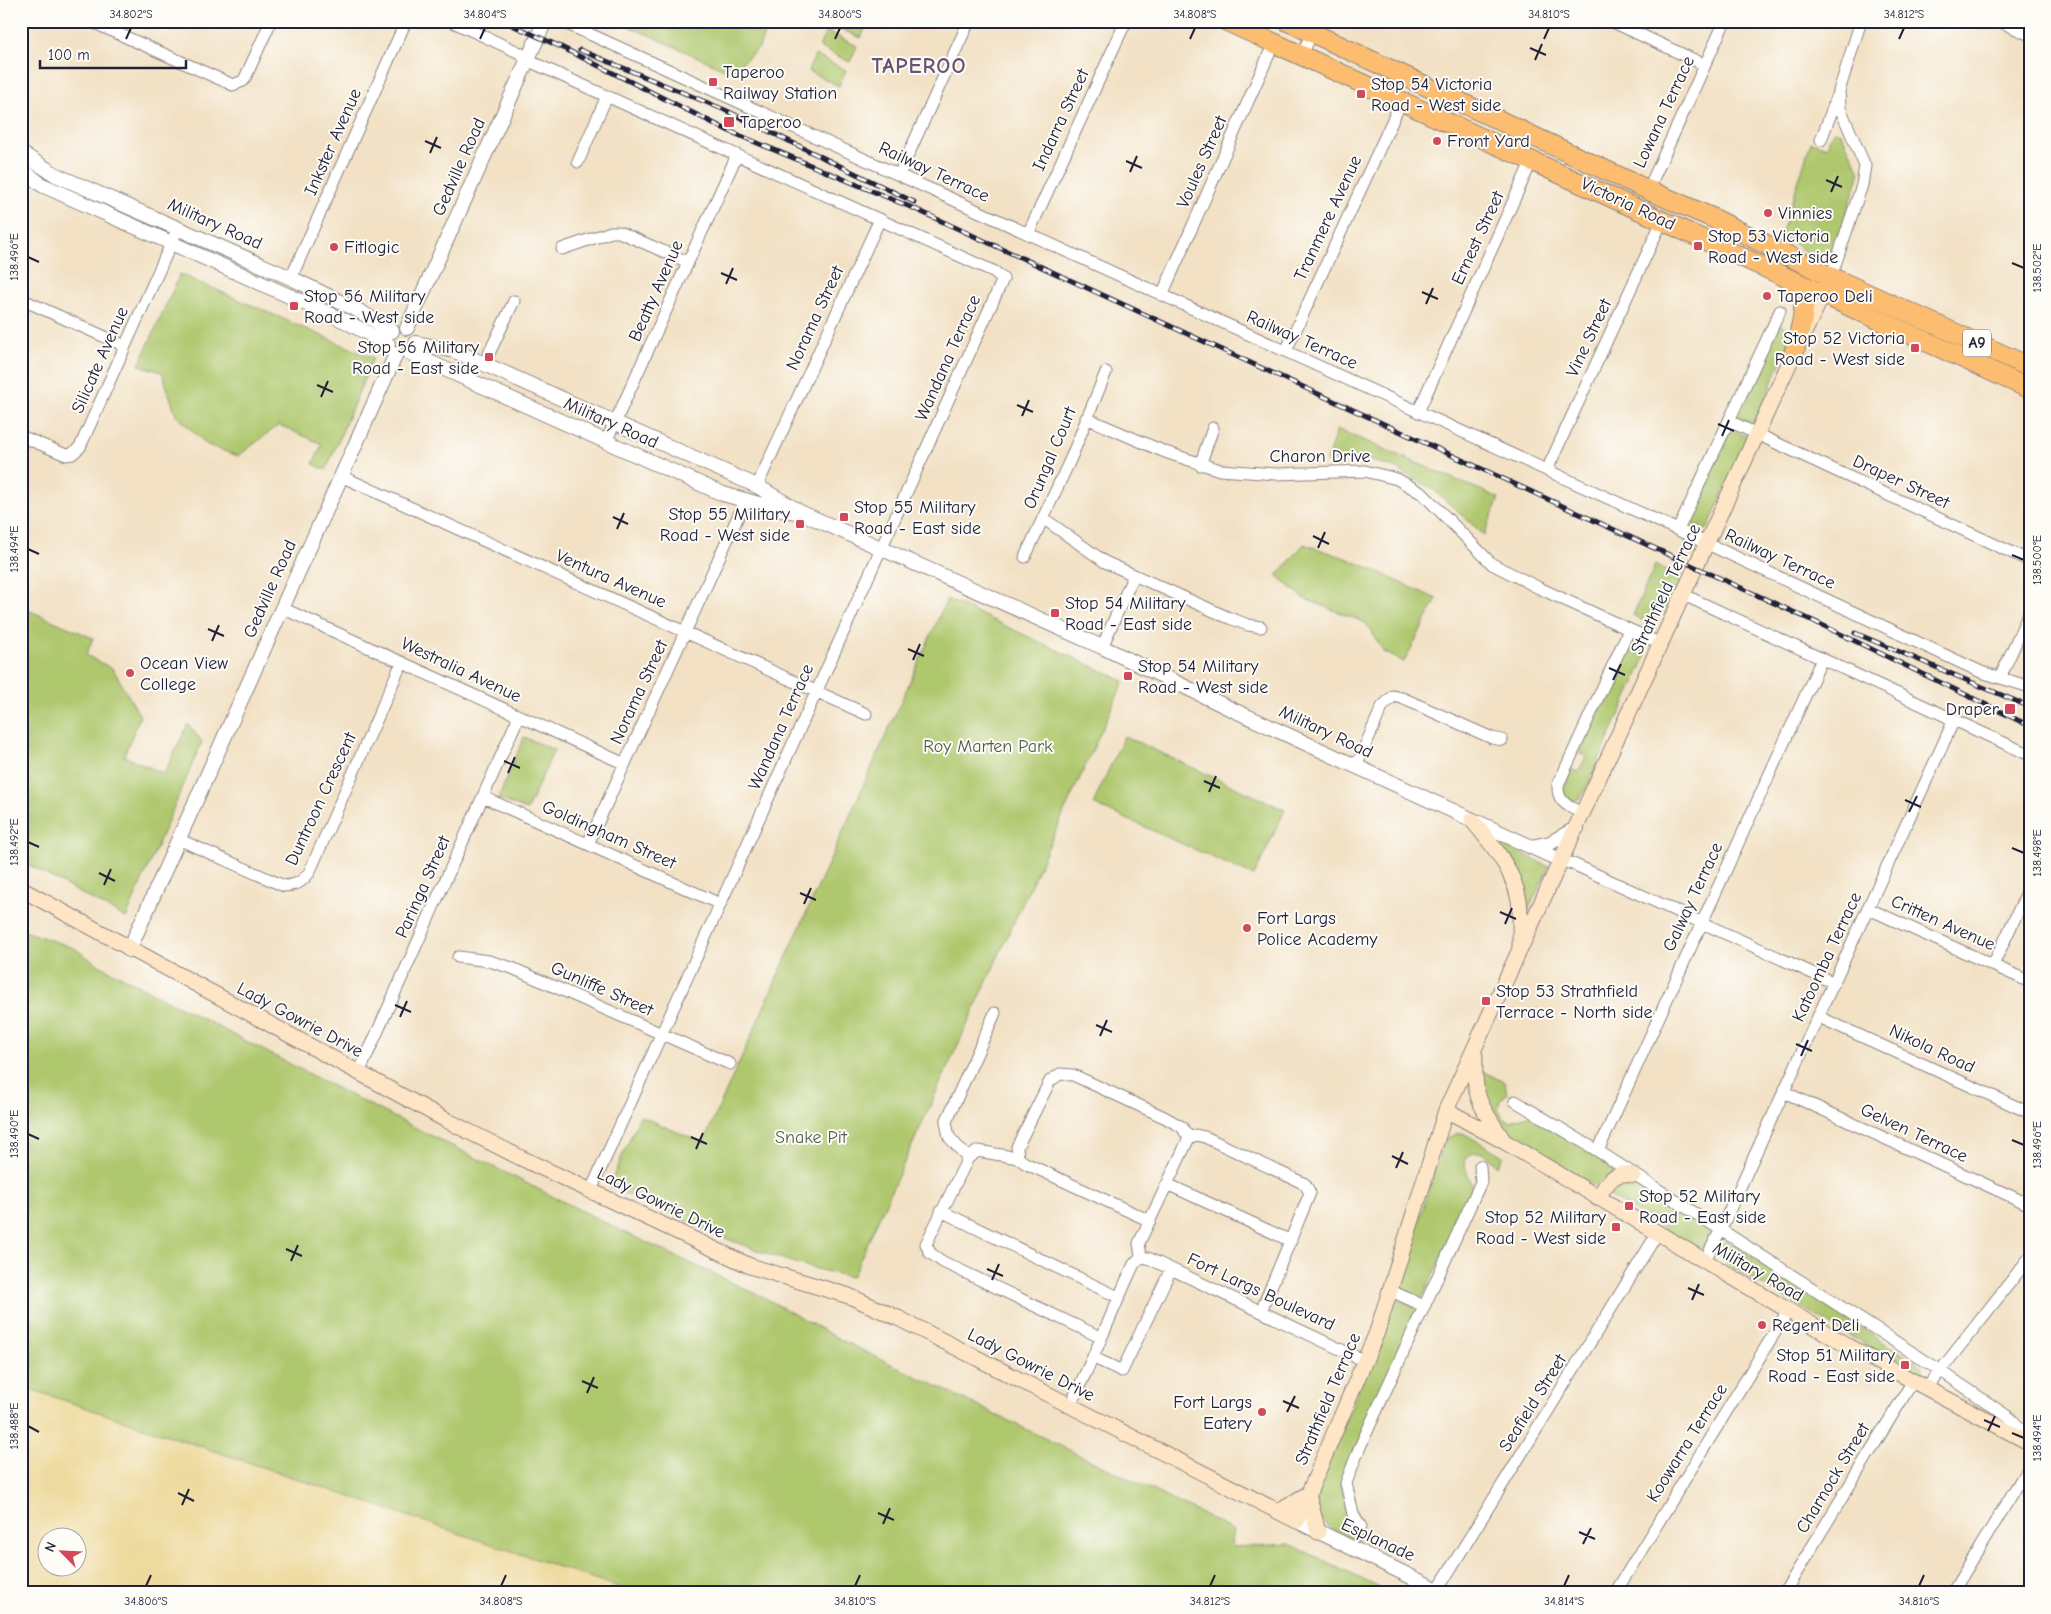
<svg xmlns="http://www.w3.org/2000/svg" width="2051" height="1614" font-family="'Comic Neue',sans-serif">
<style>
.green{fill:#afc76d;stroke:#687454}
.sand{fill:#eeda9e;stroke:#887e6c;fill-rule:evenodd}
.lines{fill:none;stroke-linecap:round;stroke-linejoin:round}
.minor-casing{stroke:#8a8280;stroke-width:13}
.tertiary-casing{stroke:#8a8280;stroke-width:16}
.secondary-casing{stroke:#8a8280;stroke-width:17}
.trunk-casing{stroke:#8a8280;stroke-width:21}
.minor{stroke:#fff;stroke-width:11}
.tertiary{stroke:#fff;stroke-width:14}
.secondary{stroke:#fee5c5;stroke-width:15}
.trunk{stroke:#fcbd6f;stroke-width:19}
.rail-casing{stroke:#22223b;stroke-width:5}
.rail{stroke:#fdfcf7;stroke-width:3;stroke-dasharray:9;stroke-linecap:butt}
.ticks{fill:none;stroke:#22223b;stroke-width:2}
.poi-dot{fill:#d1495b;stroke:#fdfcf7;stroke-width:2}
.labels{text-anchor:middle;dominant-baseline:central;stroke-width:4;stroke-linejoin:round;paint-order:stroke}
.shield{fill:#fdfcf7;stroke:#646373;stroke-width:1}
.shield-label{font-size:16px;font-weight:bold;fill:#22223b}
.poi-label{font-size:18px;fill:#22223b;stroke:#fdfcf7;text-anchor:start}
.street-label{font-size:18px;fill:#22223b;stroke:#fdfcf7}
.park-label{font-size:18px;fill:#535c4c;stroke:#fdfcf7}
.district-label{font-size:22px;font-weight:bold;letter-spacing:1px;fill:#685373;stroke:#fdfcf7}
.neatline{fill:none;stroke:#22223b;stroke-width:2}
.ticks-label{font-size:12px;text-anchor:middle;fill:#22223b}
</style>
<rect width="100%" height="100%" fill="#fdfcf7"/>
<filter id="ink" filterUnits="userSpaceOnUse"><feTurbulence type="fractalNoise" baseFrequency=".02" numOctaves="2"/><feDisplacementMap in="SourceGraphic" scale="10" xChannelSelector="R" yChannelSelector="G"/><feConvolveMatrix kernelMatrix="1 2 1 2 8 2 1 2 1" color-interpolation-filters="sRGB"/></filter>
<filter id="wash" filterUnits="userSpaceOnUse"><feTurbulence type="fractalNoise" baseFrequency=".0096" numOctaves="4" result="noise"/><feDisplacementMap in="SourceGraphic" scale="20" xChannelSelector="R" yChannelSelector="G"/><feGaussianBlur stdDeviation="1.12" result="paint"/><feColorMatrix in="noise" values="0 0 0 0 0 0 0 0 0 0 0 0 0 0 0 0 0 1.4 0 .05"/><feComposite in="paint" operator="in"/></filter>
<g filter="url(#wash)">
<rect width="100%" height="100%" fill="#f2e1c4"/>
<path class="green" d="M617,21h152l-10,27 -28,24z
M831,21h35l2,1 -7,16 -31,-14z
M826,31l31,15 -7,16 -31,-15z
M815,55l31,15 -7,16 -31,-15z
M1835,131l6,2 19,39 -23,73 -5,6 -17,7 -34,-23 30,-93 16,5 4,-13z
M180,274l193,84 -47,112 -13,-6 9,-20 -43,-19 -41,31 -31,-11 -31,-30 -14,-43 -23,-7z
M1777,324l18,7 -42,93 -19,-9z
M1727,428l21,9 -41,93 -23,-10z
M1337,429l162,69 -15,37 -50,-45 -39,-22 -37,-11 -32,5z
M1304,544l47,16 86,39 -33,63 -20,-10 -18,-29 -61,-24 -28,-23z
M1655,565l27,12 -15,35 -22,10 -12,-7z
M947,599l177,82 -272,596c-88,-17 -163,-54 -243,-91l31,-70 63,27z
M21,607l72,31 -7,17 27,14 27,47 -16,40 40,18 24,-50 14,18 -76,176 -105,-57z
M1632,640h3l9,6 1,12 -62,137 -7,6h-8l-6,-12 9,-20 7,3 8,-15 -7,-4 28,-63 7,3 7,-15 -7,-3z
M1124,736l161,74 -31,66 -161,-72z
M524,737l30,13 -27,60 -29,-11z
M1490,837l59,30 -25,52z
M21,930l53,18 25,17 243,126 282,141 143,67 68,38 379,183 19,11 -2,11 3,5 56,-3 100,49h-754l-615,-207z
M1478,1068l27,15 2,10 -7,8 -2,7 6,11 6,2 21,-6 85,55 -21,16c-27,-16 -94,-50 -107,-76 -6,-12 -7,-29 -10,-42z
M1458,1133h5l40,23 -6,10 -15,-14h-8l-7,5c-6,13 5,19 5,31l-48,107 -6,3 -20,-11 46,-147z
M1615,1181h19l73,47 3,8 -5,11 -7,1 -90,-53z
M1728,1241l89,60 105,65v7l-6,1 -188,-109c-8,-8 -12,-14 -5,-23z
M1397,1299l18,8 1,3 -75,176 7,26 14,25 -8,3c-30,-15 -41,-16 -35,-53l75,-187z"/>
<path class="sand" d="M21,1386l615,207h-615zM48,1536h30v30h-30z"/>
</g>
<g filter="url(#ink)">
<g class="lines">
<defs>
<path id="minor" d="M90,21l143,64 10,-4 3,-5 25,-55
M451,21l69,32 7,7 468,212 8,7 -412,911
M561,21l1117,509 303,142 49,15
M1611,21l94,44
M1999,21l31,14
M1302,55l15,-34
M1821,140l16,-43
M578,162l29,-66
M899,175l70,-154
M1648,190l77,-169
M1028,234l98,-213
M562,249l49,-17h8l69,30
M1831,277l31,-92 3,-19 -25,-58 -1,-17 22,-70
M291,278l115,-257
M1162,295l112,-252
M21,299l104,47
M1286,351l116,-251
M484,364l30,-63
M1418,412l114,-252
M1086,418l79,34 55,18 56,4 89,-3 32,8 26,15 69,70 47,24 122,56
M1729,421l301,140
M21,436l45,19 6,-1 8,-7 98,-219
M606,442l131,-287
M1200,465l13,-37
M1547,470l116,-251
M341,476l525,238
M757,486l123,-267
M1043,518l62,44 122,55 21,8 13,2
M1678,530l102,-219
M1025,557l46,-99 35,-86
M1684,595l346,160
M282,608l343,156
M1102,647l32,-72
M2000,678l30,-67
M1356,767l26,-60 11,-11 9,2 90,40 10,2
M483,797l237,107
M1583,814c-14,-8 -26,-11 -25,-29l71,-155
M178,839l106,47c12,-1 17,-3 25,-13l93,-211
M588,844l158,-345
M1562,861l11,3 261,119
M1869,909l161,73
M458,957l31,4 23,7 218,96
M1993,965l37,-79
M1819,1017l211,96
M359,1073l160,-357
M1784,1092l246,113
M1515,1101l83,50 343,220 69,47 20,20
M1598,1151l224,-492
M968,1158l-19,-21 -3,-15 49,-109
M1018,1158l-40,-7 -10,7 -42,86 4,9 13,9 157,75
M1167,1184l124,57
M941,1211l177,86
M1150,1221l-125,-58 -7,-5 -1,-11 33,-66 10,-7 13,1 91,42 18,10 7,11
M1141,1257l-2,-14 50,-105 7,-3 9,2 100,47 5,9 -49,118
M1141,1257l7,1 217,103
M1704,1262l16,-31 234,-511
M1389,1290l35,16
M1094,1358l28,13 49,-102
M1926,1389l104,-132
M1070,1405c24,-46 42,-94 64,-141l7,-7
M1361,1527l-8,-13 -7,-31 13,-34 122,-267 -1,-16
M1438,1589l219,-355
M1615,1593l173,-282
M1784,1593l129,-212
M1952,1593l78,-128"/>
<path id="tertiary" d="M21,153l35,22 235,103 68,33 33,20
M21,169l21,16 303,136 43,23
M407,328l138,-307
M416,343l39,8 302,135 45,27 300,134 127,61 333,153
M409,353l314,141 58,16 17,2
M1531,847l19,-4 27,-15
M129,950l267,-596
M1297,1521l147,72"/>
<path id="secondary" d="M1472,820c20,24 41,49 47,80 2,15 1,32 1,47
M21,889l427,232 73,37 229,108 99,30 49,22 399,203 80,-189 69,-222 348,-757 34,-69
M1475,1056c-2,41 5,49 27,82
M1446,1110l59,32 348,207 177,94
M1597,1198c10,-14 17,-29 36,-23
M1278,1511l30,-17 10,38"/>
<path id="trunk" d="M1226,21l804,368
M1287,21l361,169 67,29 116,58 199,90
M1794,353c5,-21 16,-49 5,-69"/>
</defs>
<use href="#minor" class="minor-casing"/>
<use href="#tertiary" class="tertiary-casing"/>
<use href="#secondary" class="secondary-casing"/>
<use href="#trunk" class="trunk-casing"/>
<use href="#minor" class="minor"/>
<use href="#tertiary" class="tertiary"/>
<use href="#secondary" class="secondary"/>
<use href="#trunk" class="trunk"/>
<defs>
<path id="rail" d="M503,21l58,26 168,84 186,78 909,417 206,100
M580,50l145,60 189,92
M1855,633l175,74"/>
</defs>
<use href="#rail" class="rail-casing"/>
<use href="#rail" class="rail"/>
</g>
</g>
<path class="ticks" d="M126,39l5,-11M480,39l5,-11M835,39l5,-11M1190,39l5,-11M1544,39l5,-11M1899,39l5,-11M1530,48l16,7M1535,60l7,-16M425,141l16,7M430,153l7,-16M1126,161l16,7M1130,172l7,-16M1826,180l16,7M1831,192l7,-16M28,257l11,5M2012,263l12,5M721,273l16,7M726,284l7,-16M1422,292l16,7M1426,304l7,-16M317,385l16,7M321,397l7,-16M1017,405l16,7M1022,416l7,-16M1718,424l16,7M1722,436l7,-16M613,517l15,7M617,529l7,-16M1313,536l16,8M1318,548l7,-16M28,549l11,5M2012,555l12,5M208,629l16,7M212,641l7,-16M908,649l16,7M913,660l7,-16M1609,668l16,7M1613,680l8,-16M504,761l16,7M508,773l7,-16M1204,781l16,7M1209,792l7,-16M1905,800l16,7M1909,812l8,-16M28,842l11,5M2012,848l12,5M99,873l16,8M104,885l7,-16M800,893l16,7M804,904l7,-16M1500,912l16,7M1505,924l7,-16M395,1005l16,7M400,1017l7,-16M1096,1025l16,7M1100,1036l7,-16M1796,1044l16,7M1801,1056l7,-16M28,1134l11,5M691,1137l16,7M2012,1140l12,5M696,1149l7,-16M1392,1156l16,8M1396,1168l7,-16M286,1249l16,7M291,1261l7,-16M987,1269l16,7M992,1280l7,-16M1688,1288l16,7M1692,1300l7,-16M582,1381l16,7M587,1393l7,-16M1283,1401l16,7M1287,1412l8,-16M1984,1420l16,7M28,1426l11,6M1988,1431l7,-15M2012,1433l12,5M178,1493l16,8M182,1505l7,-16M878,1513l16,7M883,1524l7,-16M1579,1532l16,7M1583,1544l8,-16M146,1586l5,-11M501,1586l5,-11M855,1586l5,-11M1210,1586l5,-11M1564,1586l5,-11M1919,1586l5,-11"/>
<g class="poi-dot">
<rect x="708" y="77" width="10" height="10" rx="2.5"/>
<rect x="1356" y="89" width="10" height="10" rx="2.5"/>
<rect x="723" y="116" width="12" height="12" rx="2.5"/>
<circle cx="1437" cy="141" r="5"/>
<circle cx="1768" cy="213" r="5"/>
<rect x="1693" y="241" width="10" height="10" rx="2.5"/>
<circle cx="334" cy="247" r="5"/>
<circle cx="1767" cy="296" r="5"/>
<rect x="289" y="301" width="10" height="10" rx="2.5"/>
<rect x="1910" y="343" width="10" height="10" rx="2.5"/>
<rect x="484" y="352" width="10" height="10" rx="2.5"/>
<rect x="839" y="512" width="10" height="10" rx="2.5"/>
<rect x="795" y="519" width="10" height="10" rx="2.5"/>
<rect x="1050" y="608" width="10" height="10" rx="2.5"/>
<circle cx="130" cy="673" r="5"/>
<rect x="1123" y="671" width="10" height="10" rx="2.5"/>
<rect x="2004" y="703" width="12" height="12" rx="2.5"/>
<circle cx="1247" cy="928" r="5"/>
<rect x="1481" y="996" width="10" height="10" rx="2.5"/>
<rect x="1624" y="1201" width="10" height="10" rx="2.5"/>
<rect x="1611" y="1222" width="10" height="10" rx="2.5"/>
<circle cx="1762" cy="1325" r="5"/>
<rect x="1900" y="1360" width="10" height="10" rx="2.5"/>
<circle cx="1262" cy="1412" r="5"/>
</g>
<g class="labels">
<rect class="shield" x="1963" y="329.5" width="28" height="27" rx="4"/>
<g class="shield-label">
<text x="1977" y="343">A9</text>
</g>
<g class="poi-label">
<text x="723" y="72">Taperoo<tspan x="723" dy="21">Railway Station</tspan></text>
<text x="1371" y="84">Stop 54 Victoria<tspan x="1371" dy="21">Road - West side</tspan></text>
<text x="740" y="122">Taperoo</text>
<text x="1447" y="141">Front Yard</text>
<text x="1778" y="213">Vinnies</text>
<text x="1708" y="236">Stop 53 Victoria<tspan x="1708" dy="21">Road - West side</tspan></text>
<text x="344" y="247">Fitlogic</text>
<text x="304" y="296">Stop 56 Military<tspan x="304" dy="21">Road - West side</tspan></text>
<text x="1777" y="296">Taperoo Deli</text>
<text x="1905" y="338" text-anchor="end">Stop 52 Victoria<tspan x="1905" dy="21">Road - West side</tspan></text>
<text x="479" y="347" text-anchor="end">Stop 56 Military<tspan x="479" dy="21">Road - East side</tspan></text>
<text x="854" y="507">Stop 55 Military<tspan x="854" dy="21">Road - East side</tspan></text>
<text x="790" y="514" text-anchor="end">Stop 55 Military<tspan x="790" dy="21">Road - West side</tspan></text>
<text x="1065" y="603">Stop 54 Military<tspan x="1065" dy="21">Road - East side</tspan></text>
<text x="140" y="663">Ocean View<tspan x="140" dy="21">College</tspan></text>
<text x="1138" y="666">Stop 54 Military<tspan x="1138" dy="21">Road - West side</tspan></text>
<text x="1999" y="709" text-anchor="end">Draper</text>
<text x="1257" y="918">Fort Largs<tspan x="1257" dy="21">Police Academy</tspan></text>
<text x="1496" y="991">Stop 53 Strathfield<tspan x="1496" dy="21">Terrace - North side</tspan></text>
<text x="1639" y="1196">Stop 52 Military<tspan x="1639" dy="21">Road - East side</tspan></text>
<text x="1606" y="1217" text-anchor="end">Stop 52 Military<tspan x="1606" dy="21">Road - West side</tspan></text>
<text x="1772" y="1325">Regent Deli</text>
<text x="1895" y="1355" text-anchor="end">Stop 51 Military<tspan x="1895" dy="21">Road - East side</tspan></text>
<text x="1252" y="1402" text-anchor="end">Fort Largs<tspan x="1252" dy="21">Eatery</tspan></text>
</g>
<g class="street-label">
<text transform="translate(1664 112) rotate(-65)">Lowana Terrace</text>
<text transform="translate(1061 120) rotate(-65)">Indarra Street</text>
<text transform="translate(333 142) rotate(-66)">Inkster Avenue</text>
<text transform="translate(1202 162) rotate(-66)">Voules Street</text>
<text transform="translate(459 167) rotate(-66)">Gedville Road</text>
<text transform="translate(934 172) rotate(25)">Railway Terrace</text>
<text transform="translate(1628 204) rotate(25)">Victoria Road</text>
<text transform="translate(1328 218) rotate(-65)">Tranmere Avenue</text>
<text transform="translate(215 224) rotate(24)">Military Road</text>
<text transform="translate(1478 238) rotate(-65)">Ernest Street</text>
<text transform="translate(656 291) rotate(-66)">Beatty Avenue</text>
<text transform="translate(815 318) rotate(-65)">Norama Street</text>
<text transform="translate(1589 338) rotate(-65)">Vine Street</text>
<text transform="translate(1302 340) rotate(24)">Railway Terrace</text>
<text transform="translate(948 358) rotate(-66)">Wandana Terrace</text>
<text transform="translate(100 360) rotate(-66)">Silicate Avenue</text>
<text transform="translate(611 423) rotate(24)">Military Road</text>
<text x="1320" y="456">Charon Drive</text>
<text transform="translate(1050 458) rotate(-67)">Orungal Court</text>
<text transform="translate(1901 482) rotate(25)">Draper Street</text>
<text transform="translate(1780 559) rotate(25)">Railway Terrace</text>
<text transform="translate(611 579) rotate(24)">Ventura Avenue</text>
<text transform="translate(270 589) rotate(-66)">Gedville Road</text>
<text transform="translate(1666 589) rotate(-65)">Strathfield Terrace</text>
<text transform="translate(461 670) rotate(25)">Westralia Avenue</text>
<text transform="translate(639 692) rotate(-65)">Norama Street</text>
<text transform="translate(781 727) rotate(-66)">Wandana Terrace</text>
<text transform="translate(1326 732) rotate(25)">Military Road</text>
<text transform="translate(321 799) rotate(-65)">Duntroon Crescent</text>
<text transform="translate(609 835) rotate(24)">Goldingham Street</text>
<text transform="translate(423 887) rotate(-66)">Paringa Street</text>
<text transform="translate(1693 897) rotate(-65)">Galway Terrace</text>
<text transform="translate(1943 923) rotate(24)">Critten Avenue</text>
<text transform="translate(1827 957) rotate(-65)">Katoomba Terrace</text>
<text transform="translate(602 989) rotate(24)">Gunliffe Street</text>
<text transform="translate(300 1020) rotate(28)">Lady Gowrie Drive</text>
<text transform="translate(1932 1049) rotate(25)">Nikola Road</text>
<text transform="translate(1914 1133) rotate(25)">Gelven Terrace</text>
<text transform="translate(661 1203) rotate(26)">Lady Gowrie Drive</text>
<text transform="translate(1758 1272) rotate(30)">Military Road</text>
<text transform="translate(1261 1292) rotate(25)">Fort Largs Boulevard</text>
<text transform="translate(1031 1365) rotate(27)">Lady Gowrie Drive</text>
<text transform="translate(1328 1399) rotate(-67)">Strathfield Terrace</text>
<text transform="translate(1533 1403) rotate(-58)">Seafield Street</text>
<text transform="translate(1687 1443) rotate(-58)">Koowarra Terrace</text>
<text transform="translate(1833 1478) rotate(-59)">Charnock Street</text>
<text transform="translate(1378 1540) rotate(25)">Esplanade</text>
</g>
<g class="park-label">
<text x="988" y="746">Roy Marten Park</text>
<text x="811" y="1137">Snake Pit</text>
</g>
<g class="district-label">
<text x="919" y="66">TAPEROO</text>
</g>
</g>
<rect width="2051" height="1614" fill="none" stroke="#fdfcf7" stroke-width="55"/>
<g transform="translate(62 1552) rotate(294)"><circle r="24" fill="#fdfcf7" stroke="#a5a5ac"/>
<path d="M0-4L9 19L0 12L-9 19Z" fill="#d1495b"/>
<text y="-8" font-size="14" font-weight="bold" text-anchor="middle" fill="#22223b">N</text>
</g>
<path d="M40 60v8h146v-8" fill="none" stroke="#22223b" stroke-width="2.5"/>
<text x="48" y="60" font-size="15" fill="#22223b" stroke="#fdfcf7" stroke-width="4" paint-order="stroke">100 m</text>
<rect x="28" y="28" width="1996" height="1558" class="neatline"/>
<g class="ticks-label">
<text x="131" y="18">34.802°S</text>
<text x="485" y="18">34.804°S</text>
<text x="840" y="18">34.806°S</text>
<text x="1195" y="18">34.808°S</text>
<text x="1549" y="18">34.810°S</text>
<text x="1904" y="18">34.812°S</text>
<text transform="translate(14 257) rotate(-90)" y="4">138.496°E</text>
<text transform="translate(2037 268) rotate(-90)" y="4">138.502°E</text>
<text transform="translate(14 549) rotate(-90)" y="4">138.494°E</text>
<text transform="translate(2037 560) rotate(-90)" y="4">138.500°E</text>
<text transform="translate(14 842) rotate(-90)" y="4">138.492°E</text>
<text transform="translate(2037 853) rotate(-90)" y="4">138.498°E</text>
<text transform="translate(14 1134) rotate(-90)" y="4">138.490°E</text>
<text transform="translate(2037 1145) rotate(-90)" y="4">138.496°E</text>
<text transform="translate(14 1426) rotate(-90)" y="4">138.488°E</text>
<text transform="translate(2037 1438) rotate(-90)" y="4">138.494°E</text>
<text x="146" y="1605">34.806°S</text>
<text x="501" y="1605">34.808°S</text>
<text x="855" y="1605">34.810°S</text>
<text x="1210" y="1605">34.812°S</text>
<text x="1564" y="1605">34.814°S</text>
<text x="1919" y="1605">34.816°S</text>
</g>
</svg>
